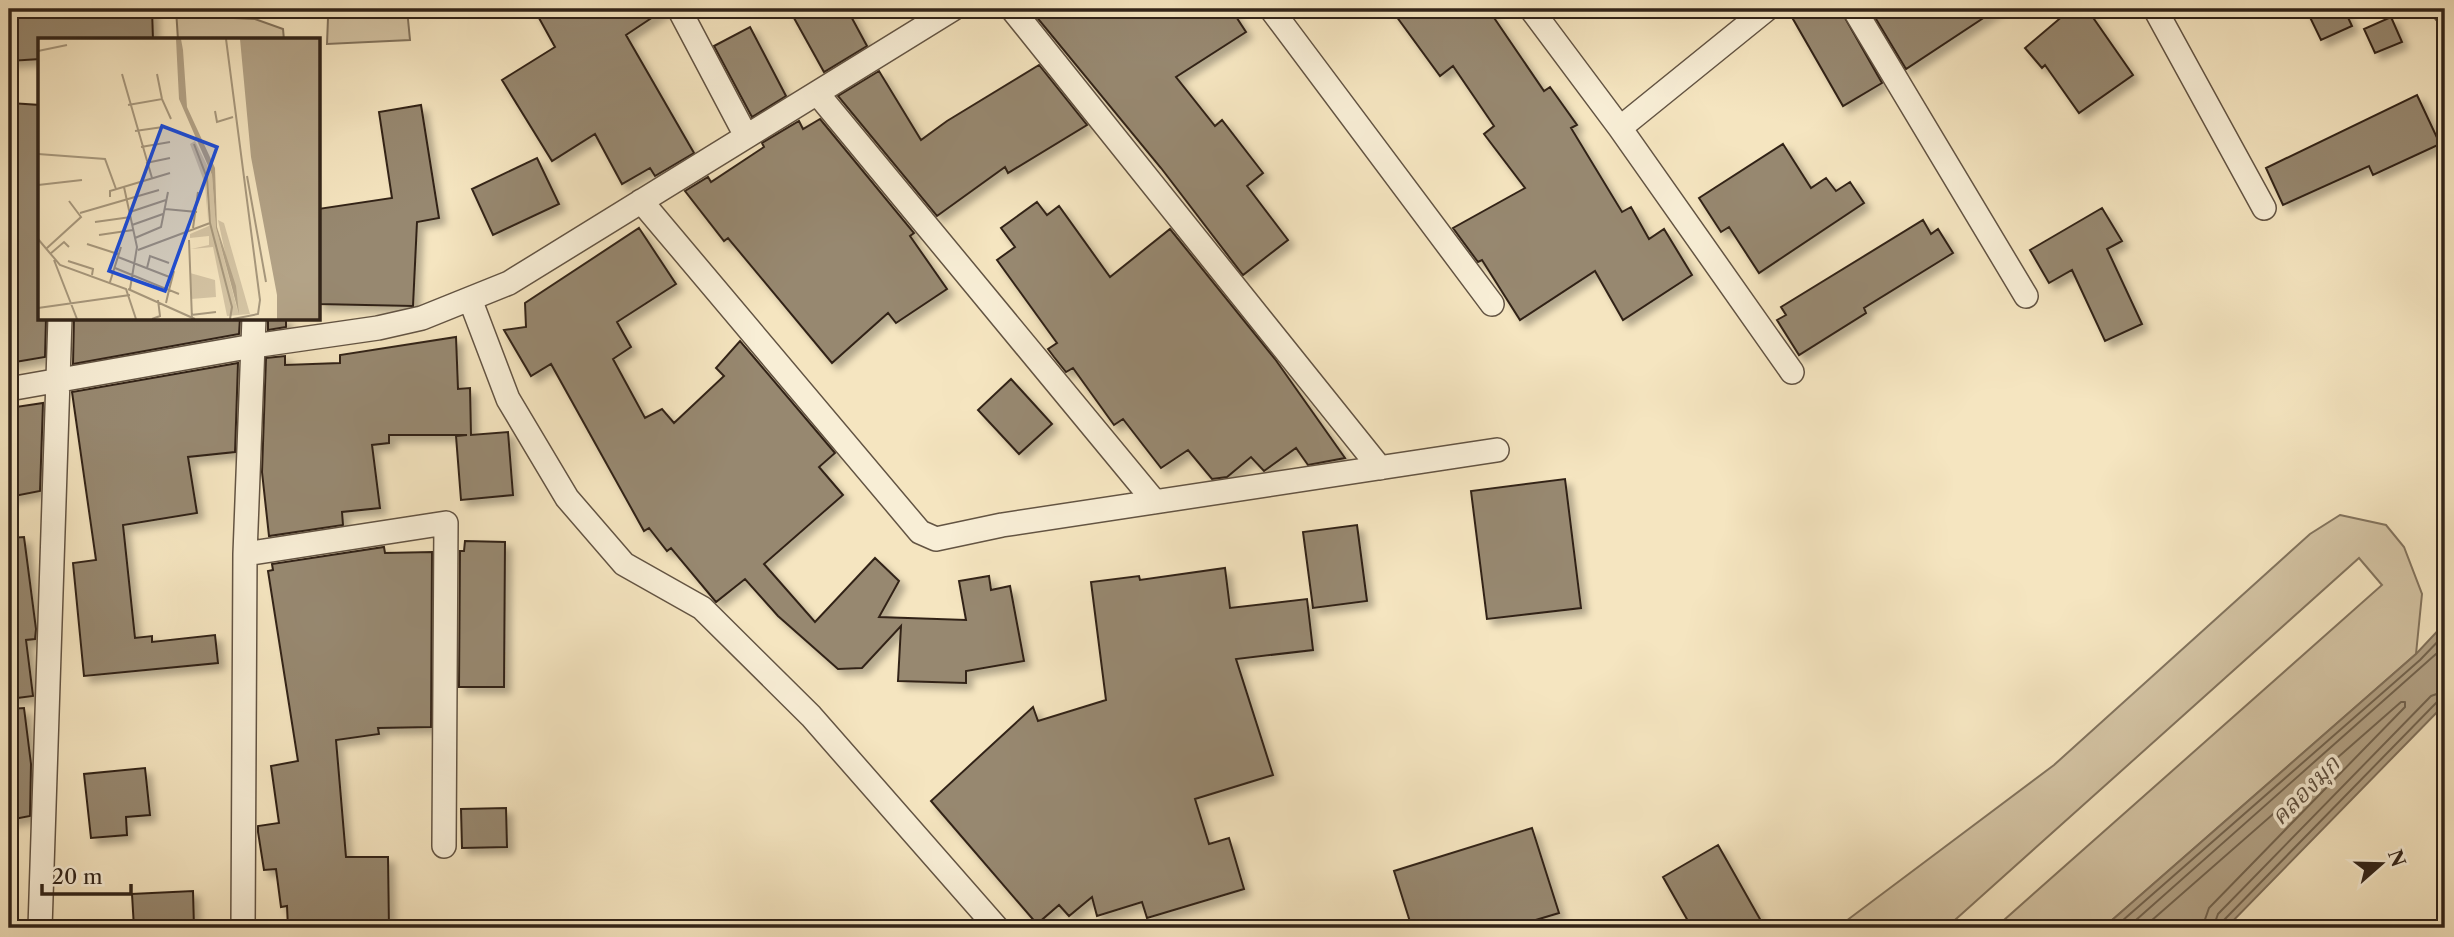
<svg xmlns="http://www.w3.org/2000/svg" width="2454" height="937" font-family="'Libre Caslon Text','Noto Serif Thai',serif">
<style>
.green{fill:#d4c4a4;stroke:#83745e;stroke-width:2}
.water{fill:#b3a387;stroke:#7f705b;stroke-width:2}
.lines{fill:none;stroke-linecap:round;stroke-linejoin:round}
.shore{stroke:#726450;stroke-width:2}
.building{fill:#978870;stroke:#322419;stroke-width:2;filter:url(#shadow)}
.minor-casing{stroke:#635443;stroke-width:26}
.minor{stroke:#f8eed6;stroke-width:23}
.labels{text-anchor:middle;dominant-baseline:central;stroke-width:7;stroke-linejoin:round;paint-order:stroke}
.water-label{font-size:24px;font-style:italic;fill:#5f5040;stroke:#f8eed6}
.inset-road{fill:none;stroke:#a7987d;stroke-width:2}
.view{fill:#1d4ed8;fill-opacity:0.15;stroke:#1d4ed8;stroke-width:3.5}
.inset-edge{fill:none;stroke:#322419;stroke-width:3.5}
</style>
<defs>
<filter id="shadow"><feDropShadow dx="6" dy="6" stdDeviation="3.5" flood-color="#0004"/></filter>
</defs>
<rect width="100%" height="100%" fill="#f5e5c0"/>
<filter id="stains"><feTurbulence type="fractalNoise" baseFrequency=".00286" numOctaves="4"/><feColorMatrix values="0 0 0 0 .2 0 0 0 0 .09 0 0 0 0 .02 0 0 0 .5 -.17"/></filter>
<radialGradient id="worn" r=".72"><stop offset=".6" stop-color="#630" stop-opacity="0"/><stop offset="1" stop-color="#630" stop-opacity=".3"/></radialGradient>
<path class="green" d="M176,9h36l1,8 42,2 28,10 1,11h-106z
M387,9h20l3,31 -83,4 1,-26 59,-4z
M2340,515l46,10 18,22 18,47 -6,60 -313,274h-108l387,-343 -23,-27 -413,370h-105l1,-4 212,-159 256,-231z"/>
<path class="water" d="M2445,623v81l-219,224h-123l313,-274z"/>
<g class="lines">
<path class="shore" d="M2114,928l306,-268 25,-26
M2127,928l318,-282
M2143,928l258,-226h4v5l-196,201 -7,20
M2213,928l5,-14 213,-218 14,-5
M2222,928l2,-8 213,-218 8,-2"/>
</g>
<path class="building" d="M9,9h143l1,31h-113v19l-31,2z
M534,9h131l-39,26 68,118 -39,23 -5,-8 -28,16 -27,-50 -43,27 -50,-81 53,-33z
M789,9h58l20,37 -43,26z
M1030,9h201l15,23 -70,45 39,49 7,-6 41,53 -16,13 41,54 -45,35 -82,-107z
M1391,9h97l56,82 6,-4 27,38 -6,3 51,84 9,-5 18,32 15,-10 28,46 -69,45 -28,-49 -75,49 -38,-60 -4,2 -25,-34 72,-40 -41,-54 10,-8 -41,-60 -13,10z
M1810,9h30l42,74 -39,23 -50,-87z
M1870,9h127l-91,60z
M2071,9h16l46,66 -54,38 -34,-48 -3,3 -17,-20z
M2306,9h38l8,17 -31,14z
M2391,17l11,25 -27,11 -11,-24z
M750,27l36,69 -34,21 -38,-71z
M1039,65l48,60 -79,48 -3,-6 -68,49 -99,-120 41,-25 42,69 26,-19z
M2417,95l23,49 -67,31 -4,-9 -86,39 -17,-37z
M10,103l30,2v213h6l-1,39 -36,6z
M421,105l18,113 -22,4 -4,84 -95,-2v-95l74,-11 -13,-86z
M820,119l94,114 -4,3 37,53 -51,34 -8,-10 -56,50 -104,-125 -4,3 -39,-50 23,-14 3,5 53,-35 -2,-4 37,-22 4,8z
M1783,144l28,44 15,-10 10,13 14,-9 14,21 -105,70 -30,-46 -8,5 -22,-34z
M537,158l22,46 -66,31 -21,-46z
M1037,202l10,13 12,-9 51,71 60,-48 105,130 70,99 -37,7 -12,-17 -32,23 -13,-14 -24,20 -15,2 -24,-29 -27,18 -38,-49 -9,6 -41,-57 -7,4 -12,-15 -6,-8 9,-6 -60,-83 18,-13 -14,-19z
M2102,208l20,33 -15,8 35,75 -37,17 -33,-71 -23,13 -19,-33z
M1923,220l8,14 7,-5 15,24 -89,55 2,5 -67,42 -22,-35 9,-5 -5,-8z
M639,228l37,56 -59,38 14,25 -18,12 32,59 17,-9 12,14 50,-47 -8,-8 24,-27 95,112 -16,14 24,28 -79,69 51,58 60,-64 24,23 -20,36 87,3 -7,-39 30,-5 2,14 19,-4 14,75 -58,10v12l-68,-2 3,-55 -39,42 -24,1 -60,-53 -33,-37 -29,23 -45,-54 -4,3 -18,-23 -5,3 -93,-167 -20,12 -27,-46 22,-3 -1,-24z
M74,318h166l-1,16 -166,30z
M268,318h18v9l-18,3z
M456,337l2,52 12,-1 1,47 37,-3 5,63 -52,5 -5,-64 11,-1h-78v8l-17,2 8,63 -38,4 1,13 -74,11 -7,-64 4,-114 19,-2v9l55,-2v-8z
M238,363l-3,89 -47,5 9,56 -74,12 12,113 17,-2v6l63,-7 3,28 -134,13 -11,-113 23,-3 -24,-168z
M1011,379l41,45 -33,30 -41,-44z
M43,403l-3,88 -31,6v-89z
M1565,479l16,129 -94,11 -16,-128z
M1357,525l10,76 -54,7 -10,-76z
M24,537l12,92 -1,10 -9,1 7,56 -24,3v-161z
M465,541l40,1 -1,145h-45l1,-136h4z
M384,547l1,6 47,-1 -1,175 -53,1 1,6 -43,6 10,117h42l1,71h-101l-1,-22 -6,1 -5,-38 -12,1 -6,-38v-6l21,-3 -8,-57 27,-5 -30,-190 5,-1 -1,-6z
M1225,568l5,40 77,-9 6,51 -77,9 37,116 -78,24 14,45 20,-6 15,51 -97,29 -5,-16 -45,14 -5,-19 -23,19 -10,-11 -22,19 -106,-123 102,-94 5,14 68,-21 -15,-118 48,-6 1,4z
M24,708l7,56 -1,52 -21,4v-111z
M145,768l5,47 -24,2 1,18 -36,3 -7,-64z
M506,808l1,39 -45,1 -1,-39z
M1532,828l27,85 -50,15h-97l-18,-57z
M1718,845l47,83h-73l-29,-51z
M193,891l1,37h-60l-2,-34z"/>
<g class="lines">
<defs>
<path id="minor" d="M679,9l67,127
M1012,9l368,459
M1271,9l221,295
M1531,9l89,119 172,244
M1854,9l172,287
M2155,9l109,199
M2444,9l1,3
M817,93l338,409
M1620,128l147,-119
M641,201l279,331 16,7 66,-14 495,-75
M470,299l38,100 59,99 57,66 78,44 109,108 186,212
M9,389l244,-43 125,-18 44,-10 87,-35 444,-274
M245,554l201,-31 -2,323
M40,928l20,-610
M243,928l2,-374 9,-236"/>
</defs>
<use href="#minor" class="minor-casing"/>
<use href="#minor" class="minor"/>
</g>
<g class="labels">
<g class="water-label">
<text transform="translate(2305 790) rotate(-45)">คลองมุก</text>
</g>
</g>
<g transform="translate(38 38)">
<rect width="282" height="282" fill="#f5e5c0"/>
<path d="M157,103l17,34 4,53 22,84 -20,-92 6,3 26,91 -23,2 -14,-69 -22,2 18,-4v-9l-19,2v-4l21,-9 -5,-47 2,44 -3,-38 -15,-40zM152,235l25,7 1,17 -25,2z" fill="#d4c4a4"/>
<path d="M138,1h5l2,11 4,57 28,61 2,59 19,59 3,28 -23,-86 -4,-53 -33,-76zM202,1h80v280h-43v-24l-26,-138z" fill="#b3a387"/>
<path class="inset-road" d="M188,1l34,261 -2,14 -25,5M0,13l29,-6M84,36l30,104M119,36l5,25M90,67l34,-6 9,20M177,73l2,11 16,-5M97,93l28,-4M156,106l13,34 3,45 22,84 -2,12M103,109l29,-5M0,116l67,5 11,30M108,125l24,-5M209,138l19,106M0,147l44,-5M86,149l13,60 -7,42M72,159v-6l60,-18M127,171l32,3M92,174l36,-12M42,175l79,-23M57,184l36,-5M94,187l31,-11M155,190l5,-36M61,197l34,-5M97,200l26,-11 7,-35M0,201l22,26 66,24 10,30M151,202l3,79M49,206l31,10M9,210l34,-31 -12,-16M100,212l72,-27M12,216l14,-12 5,5M80,219l54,21M16,222l23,59M30,223l25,8 -1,6M77,230l54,22 -3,13M109,230l3,-12 19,7M136,233l-5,19 10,4M72,244l11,-35M90,251l67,30M0,270l92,-13M153,277l25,-3M114,281l8,-3 -2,-16"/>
<path class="view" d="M124,88l55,21 -52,144 -56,-20z"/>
<rect width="282" height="282" class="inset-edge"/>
</g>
<rect width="2454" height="937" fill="none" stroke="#f5e5c0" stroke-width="35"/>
<rect x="10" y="10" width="2433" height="916" fill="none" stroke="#322419" stroke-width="3.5"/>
<rect x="18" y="18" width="2419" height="902" fill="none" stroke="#322419" stroke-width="2"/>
<g transform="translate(2381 864) rotate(70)" stroke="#f8eed6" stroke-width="5" paint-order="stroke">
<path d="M0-5L12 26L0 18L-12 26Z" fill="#322419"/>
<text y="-10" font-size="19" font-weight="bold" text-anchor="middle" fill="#322419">N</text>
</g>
<path d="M42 884v10h89v-10" fill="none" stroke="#322419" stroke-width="3.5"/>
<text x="52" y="884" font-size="21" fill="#322419" stroke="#f8eed6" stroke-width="5" paint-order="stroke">20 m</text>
<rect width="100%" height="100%" filter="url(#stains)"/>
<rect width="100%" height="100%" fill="url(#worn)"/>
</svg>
